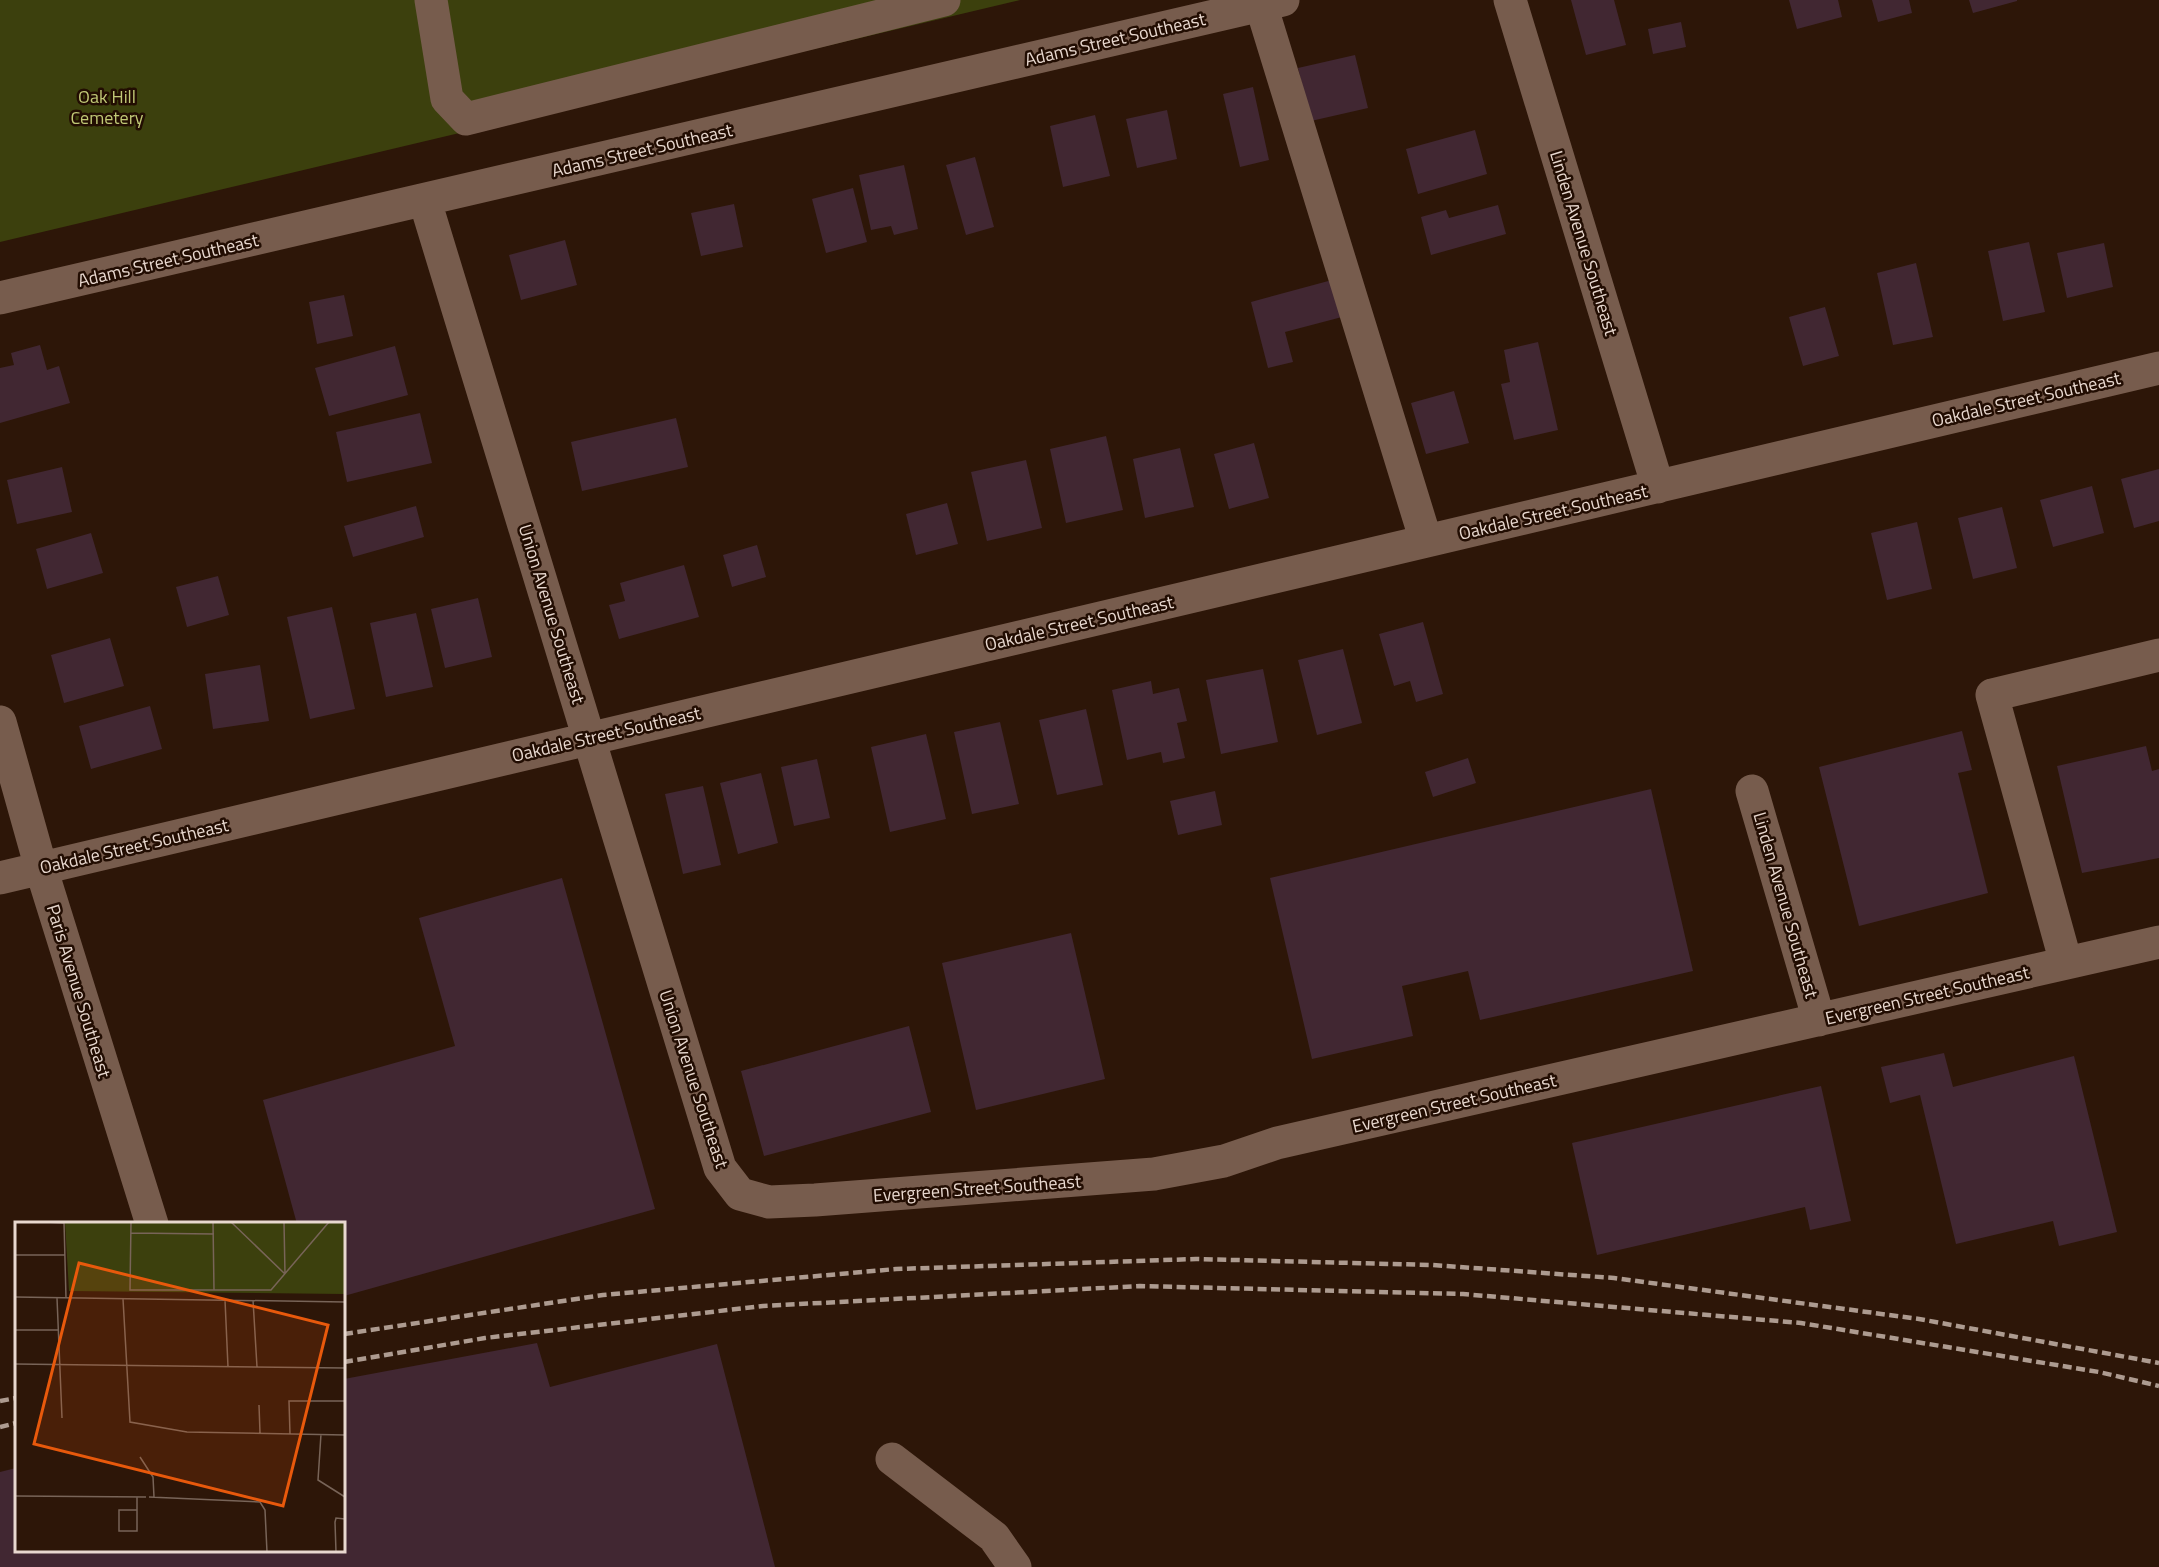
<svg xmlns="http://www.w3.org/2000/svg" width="2159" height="1567" font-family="'Titillium Web',sans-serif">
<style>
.green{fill:#3c400d}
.building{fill:#412732}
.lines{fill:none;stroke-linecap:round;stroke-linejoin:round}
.minor{stroke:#775c4d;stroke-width:33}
.rail{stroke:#ad9b90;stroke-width:4.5;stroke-dasharray:9 4.5;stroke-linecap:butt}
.labels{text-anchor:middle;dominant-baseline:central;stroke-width:5;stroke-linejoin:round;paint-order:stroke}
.street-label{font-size:18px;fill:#e8d8cf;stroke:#220d02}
.park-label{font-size:18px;fill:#c1c976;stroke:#220d02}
.inset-road{fill:none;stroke:#786458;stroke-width:1.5}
.view{fill:#e8590c;fill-opacity:0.15;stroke:#e8590c;stroke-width:3}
.inset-edge{fill:none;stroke:#e8d8cf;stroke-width:3}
</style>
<rect width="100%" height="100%" fill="#2d1608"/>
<path class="green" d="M0,0h1020l-1020,242z"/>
<path class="building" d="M1571,0h43l12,45 -40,10z
M1789,0h49l4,17 -45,12z
M1872,0h37l3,13 -34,9z
M1969,0h48v1l-44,12z
M1681,22l5,25 -33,7 -5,-25z
M1355,55l13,53 -57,13 -13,-53z
M1253,87l16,73 -29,7 -17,-73z
M1167,110l10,49 -40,9 -11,-49z
M1095,115l15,61 -47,11 -13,-61z
M1475,130l12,44 -69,20 -12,-45z
M975,157l19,70 -28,8 -20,-70z
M904,165l14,64 -24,6 -3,-9 -20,4 -12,-55z
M853,188l14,54 -41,11 -14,-54z
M734,204l9,43 -42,9 -10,-43z
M1498,205l8,29 -75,21 -10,-38 25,-7 3,8z
M565,240l12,45 -56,15 -12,-45z
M2029,242l16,70 -42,9 -15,-70z
M2104,243l9,44 -46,11 -10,-45z
M1916,263l17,74 -40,8 -16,-72z
M1332,280l10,37 -57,15 8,30 -25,6 -17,-66z
M344,295l9,41 -36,8 -8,-42z
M1825,307l14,49 -36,10 -14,-49z
M1538,342l20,88 -44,10 -13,-56 9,-2 -6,-32z
M40,345l7,25 12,-4 11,37 -70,20v-55l14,-3 -3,-12z
M395,346l13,49 -79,21 -14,-48z
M1454,391l15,52 -43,11 -15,-51z
M420,413l12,50 -85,19 -11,-50z
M676,418l12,49 -106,24 -11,-49z
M1106,436l17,74 -57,13 -16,-74z
M1254,443l15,55 -40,11 -15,-55z
M1180,448l14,59 -49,11 -12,-59z
M1026,460l16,68 -55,13 -16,-69z
M62,467l10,45 -55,12 -10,-44z
M2159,469v52l-25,7 -13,-49z
M2092,486l12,47 -51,14 -13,-47z
M947,503l11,41 -42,11 -10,-41z
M416,506l8,31 -71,20 -9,-31z
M2002,507l15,61 -44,11 -15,-61z
M1917,522l15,67 -45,11 -16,-67z
M91,533l12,40 -56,16 -11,-40z
M757,545l9,32 -34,10 -9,-32z
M684,565l15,52 -80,22 -10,-34 16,-4 -5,-18z
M218,576l11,39 -42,12 -11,-40z
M478,598l14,59 -47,11 -14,-59z
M332,607l23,102 -45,10 -23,-102z
M416,613l17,74 -47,10 -16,-74z
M1423,622l20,72 -27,8 -6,-21 -16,5 -15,-52z
M110,638l14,48 -60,17 -13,-48z
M1343,649l19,74 -45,12 -19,-75z
M260,665l9,56 -56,8 -8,-55z
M1263,669l15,73 -57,12 -15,-74z
M1151,681l2,13 26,-6 8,33 -10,2 8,35 -22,5 -2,-11 -34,8 -15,-70z
M150,706l12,43 -71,20 -12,-43z
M1086,709l17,76 -46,10 -18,-75z
M1000,722l19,82 -47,10 -18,-82z
M1962,731l10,39 -14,3 30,120 -129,33 -40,-159z
M926,734l20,85 -56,13 -19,-85z
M2146,746l6,25 7,-2v89l-77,15 -25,-107z
M1468,758l8,25 -43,14 -8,-25z
M817,759l13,59 -36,8 -13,-59z
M761,773l17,70 -40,11 -18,-71z
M703,786l18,79 -38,9 -18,-80z
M1651,789l42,182 -213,49 -12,-49 -66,15 11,50 -101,23 -42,-181z
M1215,791l7,34 -44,10 -8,-34z
M562,878l93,331 -311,87v-72h-47l-34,-124 192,-54 -36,-128z
M1071,933l34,146 -129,31 -34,-147z
M909,1026l22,86 -167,44 -23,-85z
M1944,1053l9,34 121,-31 43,176 -58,14 -6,-25 -97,23 -36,-149 -30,8 -9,-36z
M1821,1086l30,135 -41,9 -5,-23 -208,48 -25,-112z
M537,1343l13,44 167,-43 58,223h-775v-95l16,-4v82h328v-171z"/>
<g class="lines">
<path class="minor" d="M431,0l16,99 19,20 478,-119
M1510,0l148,487
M1261,5l165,536
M425,201l295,967 20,26 29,8 46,-2 339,-26 70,-13 53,-18 882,-201
M0,298l1283,-298
M0,722l41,146 111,356
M1752,791l67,229
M0,878l2159,-510
M2066,963l-74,-268 167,-40
M892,1459l102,78 21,30"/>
<path class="rail" d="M344,1334l259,-39 293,-26 300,-10 236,6 182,13 305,41 240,44
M344,1362l141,-24 278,-32 377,-20 323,8 338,29 298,49 60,14
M0,1401l16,-3
M0,1427l16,-4"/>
</g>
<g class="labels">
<g class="street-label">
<text transform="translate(1115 39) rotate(-13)">Adams Street Southeast</text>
<text transform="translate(642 150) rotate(-13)">Adams Street Southeast</text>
<text transform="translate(1584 243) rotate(73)">Linden Avenue Southeast</text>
<text transform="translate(168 260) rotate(-13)">Adams Street Southeast</text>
<text transform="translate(2026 399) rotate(-13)">Oakdale Street Southeast</text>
<text transform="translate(1553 512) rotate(-13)">Oakdale Street Southeast</text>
<text transform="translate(552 614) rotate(73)">Union Avenue Southeast</text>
<text transform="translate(1079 623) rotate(-13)">Oakdale Street Southeast</text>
<text transform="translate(606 734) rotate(-13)">Oakdale Street Southeast</text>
<text transform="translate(134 846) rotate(-13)">Oakdale Street Southeast</text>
<text transform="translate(1786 905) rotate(74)">Linden Avenue Southeast</text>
<text transform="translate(79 991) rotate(73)">Paris Avenue Southeast</text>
<text transform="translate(1927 995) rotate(-13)">Evergreen Street Southeast</text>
<text transform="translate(694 1079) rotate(72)">Union Avenue Southeast</text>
<text transform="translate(1454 1103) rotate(-13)">Evergreen Street Southeast</text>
<text transform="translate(977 1188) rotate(-4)">Evergreen Street Southeast</text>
</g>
<g class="park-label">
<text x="107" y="96">Oak Hill<tspan x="107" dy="21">Cemetery</tspan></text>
</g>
</g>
<g transform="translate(15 1222)">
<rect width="330" height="330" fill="#2d1608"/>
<path d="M50,0h280v72l-276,-3z" fill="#3c400d"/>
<path class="inset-road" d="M31,0l18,1M49,0l2,76M116,0l-1,68h141l58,-68M198,0l1,68M216,0l54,52M269,0l1,52M116,11l83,1M0,33h50M0,75l330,5M42,76l5,120M108,77l7,123 57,10 158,3M210,78l3,67M238,78l4,67M0,108h43M0,142l330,4M244,183l1,28M275,212l-1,-33h56M306,212l-3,46 27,17M125,235l13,20 1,20M0,274l131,1M134,275l111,5 5,8 2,42M122,288h-18v21h18v-34M321,330l-1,-30 1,-4 9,1"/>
<path class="view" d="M64,41l249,62 -45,181 -249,-62z"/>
<rect width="330" height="330" class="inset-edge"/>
</g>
</svg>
